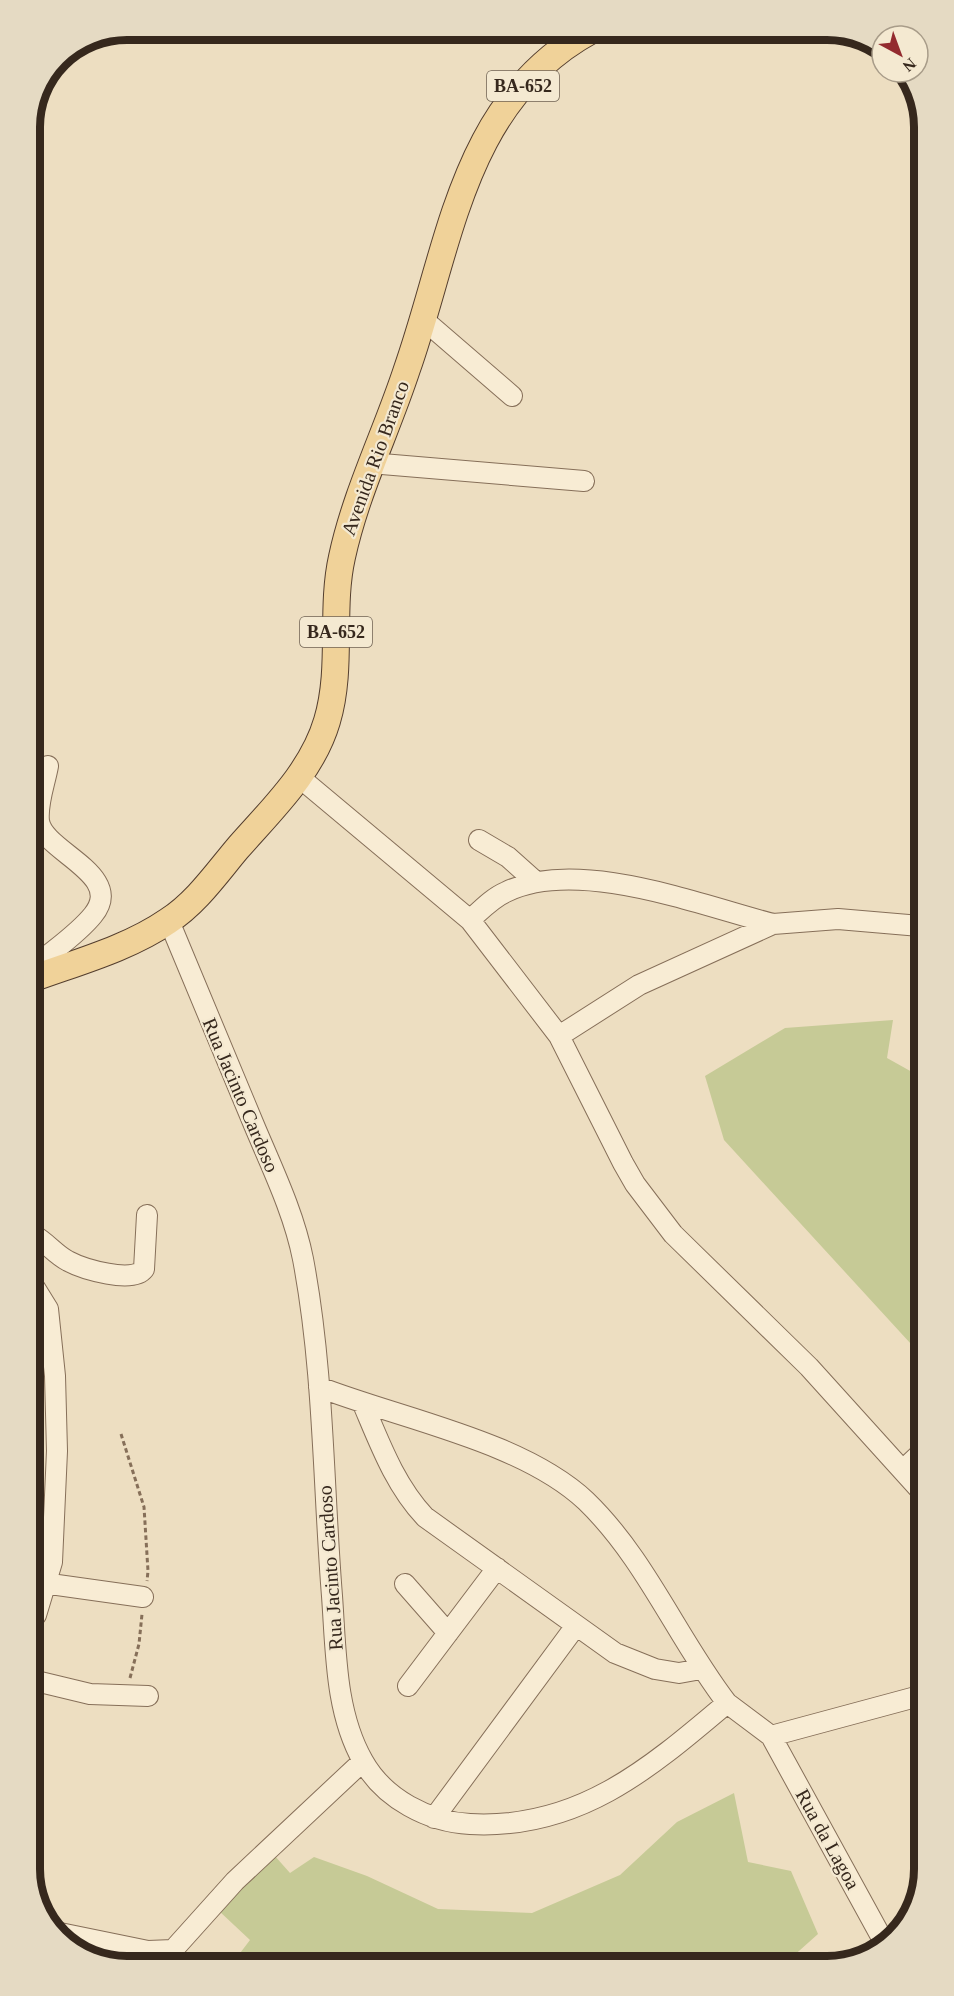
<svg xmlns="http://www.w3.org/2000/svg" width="954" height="1996" font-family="Georgia,serif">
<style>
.green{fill:#c6ca96}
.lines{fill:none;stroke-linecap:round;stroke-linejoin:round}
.minor-casing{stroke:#866f59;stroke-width:22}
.major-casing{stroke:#543e2e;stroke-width:28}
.path{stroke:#866f59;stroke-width:3;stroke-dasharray:4.5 3;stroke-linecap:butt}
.minor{stroke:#f8ecd4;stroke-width:20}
.major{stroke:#f0d299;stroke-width:26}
.labels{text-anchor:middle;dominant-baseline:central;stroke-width:4.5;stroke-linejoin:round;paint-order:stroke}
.shield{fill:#f4e9d1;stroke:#6f6253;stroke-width:1.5}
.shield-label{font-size:18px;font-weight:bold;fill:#36281d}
.street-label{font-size:20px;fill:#36281d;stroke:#f4e9d1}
.rim{fill:none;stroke:#36281d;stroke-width:8}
</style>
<rect width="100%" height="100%" fill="#eddec1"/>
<path class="green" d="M893,1020l-6,38 34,19 1,279 -198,-216 -19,-64 80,-48z
M734,1793l14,69 43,9 27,63 -28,25 -559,6 19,-25 -32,-30 56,-55 16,18 24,-16 53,19 71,33 94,4 88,-38 57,-53z"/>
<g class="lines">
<defs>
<path id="minor" d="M424,320l88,76
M370,463l214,18
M299,777l171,143 89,116 64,127 12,21 38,50 136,133 113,125
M479,840l29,17 28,25
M470,920c11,-10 22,-22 36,-28 71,-35 194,13 267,32
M169,921c28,68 56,136 85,204 18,43 40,88 49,134 21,111 20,225 29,337 4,54 3,116 31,165 21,38 66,61 107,63 108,6 179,-55 257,-121l44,33 113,206
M34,967c19,-17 43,-32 59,-52 33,-41 -50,-63 -54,-94 -2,-18 6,-38 9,-55
M559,1036l80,-51 134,-61 65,-5 82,7
M35,1236c12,7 21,19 33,25 15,8 65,23 76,8l3,-54
M35,1288l13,21 7,67 2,75 -5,111 -16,53
M319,1387c82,32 203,54 267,114 60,58 91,137 141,202
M363,1404c17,40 32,81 62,113l190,136 40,16 24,4 22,-4
M903,1470l19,-18
M36,1582l107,15
M405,1584l43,49
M36,1681l54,13 58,2
M408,1686l89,-118
M771,1736l152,-41
M434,1818l141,-191
M60,1933l88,18 25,-1 62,-69 128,-120
M863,1959l2,-1"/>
<path id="major" d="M34,978c44,-16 95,-30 134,-57 28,-18 48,-47 69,-72 34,-39 75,-77 90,-128 16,-53 3,-111 15,-164 14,-65 44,-124 65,-188 44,-125 55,-269 185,-339"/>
</defs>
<use href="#minor" class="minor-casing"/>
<use href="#major" class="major-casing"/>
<path class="path" d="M121,1434l23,73 4,64 -1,10
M130,1678l9,-34 3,-30"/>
<use href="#minor" class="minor"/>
<use href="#major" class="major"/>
</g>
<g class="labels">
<g class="shield">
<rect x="487" y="71" width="72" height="30" rx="4.5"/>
<rect x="300" y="617" width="72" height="30" rx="4.5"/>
</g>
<g class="shield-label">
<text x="523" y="86">BA-652</text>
<text x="336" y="632">BA-652</text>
</g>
<g class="street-label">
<text transform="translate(375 458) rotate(-70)">Avenida Rio Branco</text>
<text transform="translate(241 1095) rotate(67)">Rua Jacinto Cardoso</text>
<text transform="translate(330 1568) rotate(-94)">Rua Jacinto Cardoso</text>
<text transform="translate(828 1839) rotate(61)">Rua da Lagoa</text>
</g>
</g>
<path d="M0 0H954V1996H0ZM127 40H827A87 87 0 0 1 914 127V1869A87 87 0 0 1 827 1956H127A87 87 0 0 1 40 1869V127A87 87 0 0 1 127 40Z" fill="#e5dac3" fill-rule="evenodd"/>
<path class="rim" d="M127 40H827A87 87 0 0 1 914 127V1869A87 87 0 0 1 827 1956H127A87 87 0 0 1 40 1869V127A87 87 0 0 1 127 40Z"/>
<g transform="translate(900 54) rotate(139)"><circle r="28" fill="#f4e9d1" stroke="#a89c89" stroke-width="1.5"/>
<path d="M0-4.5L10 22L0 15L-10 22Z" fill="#932b2f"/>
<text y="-9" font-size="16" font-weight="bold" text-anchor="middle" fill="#36281d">N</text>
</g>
</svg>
